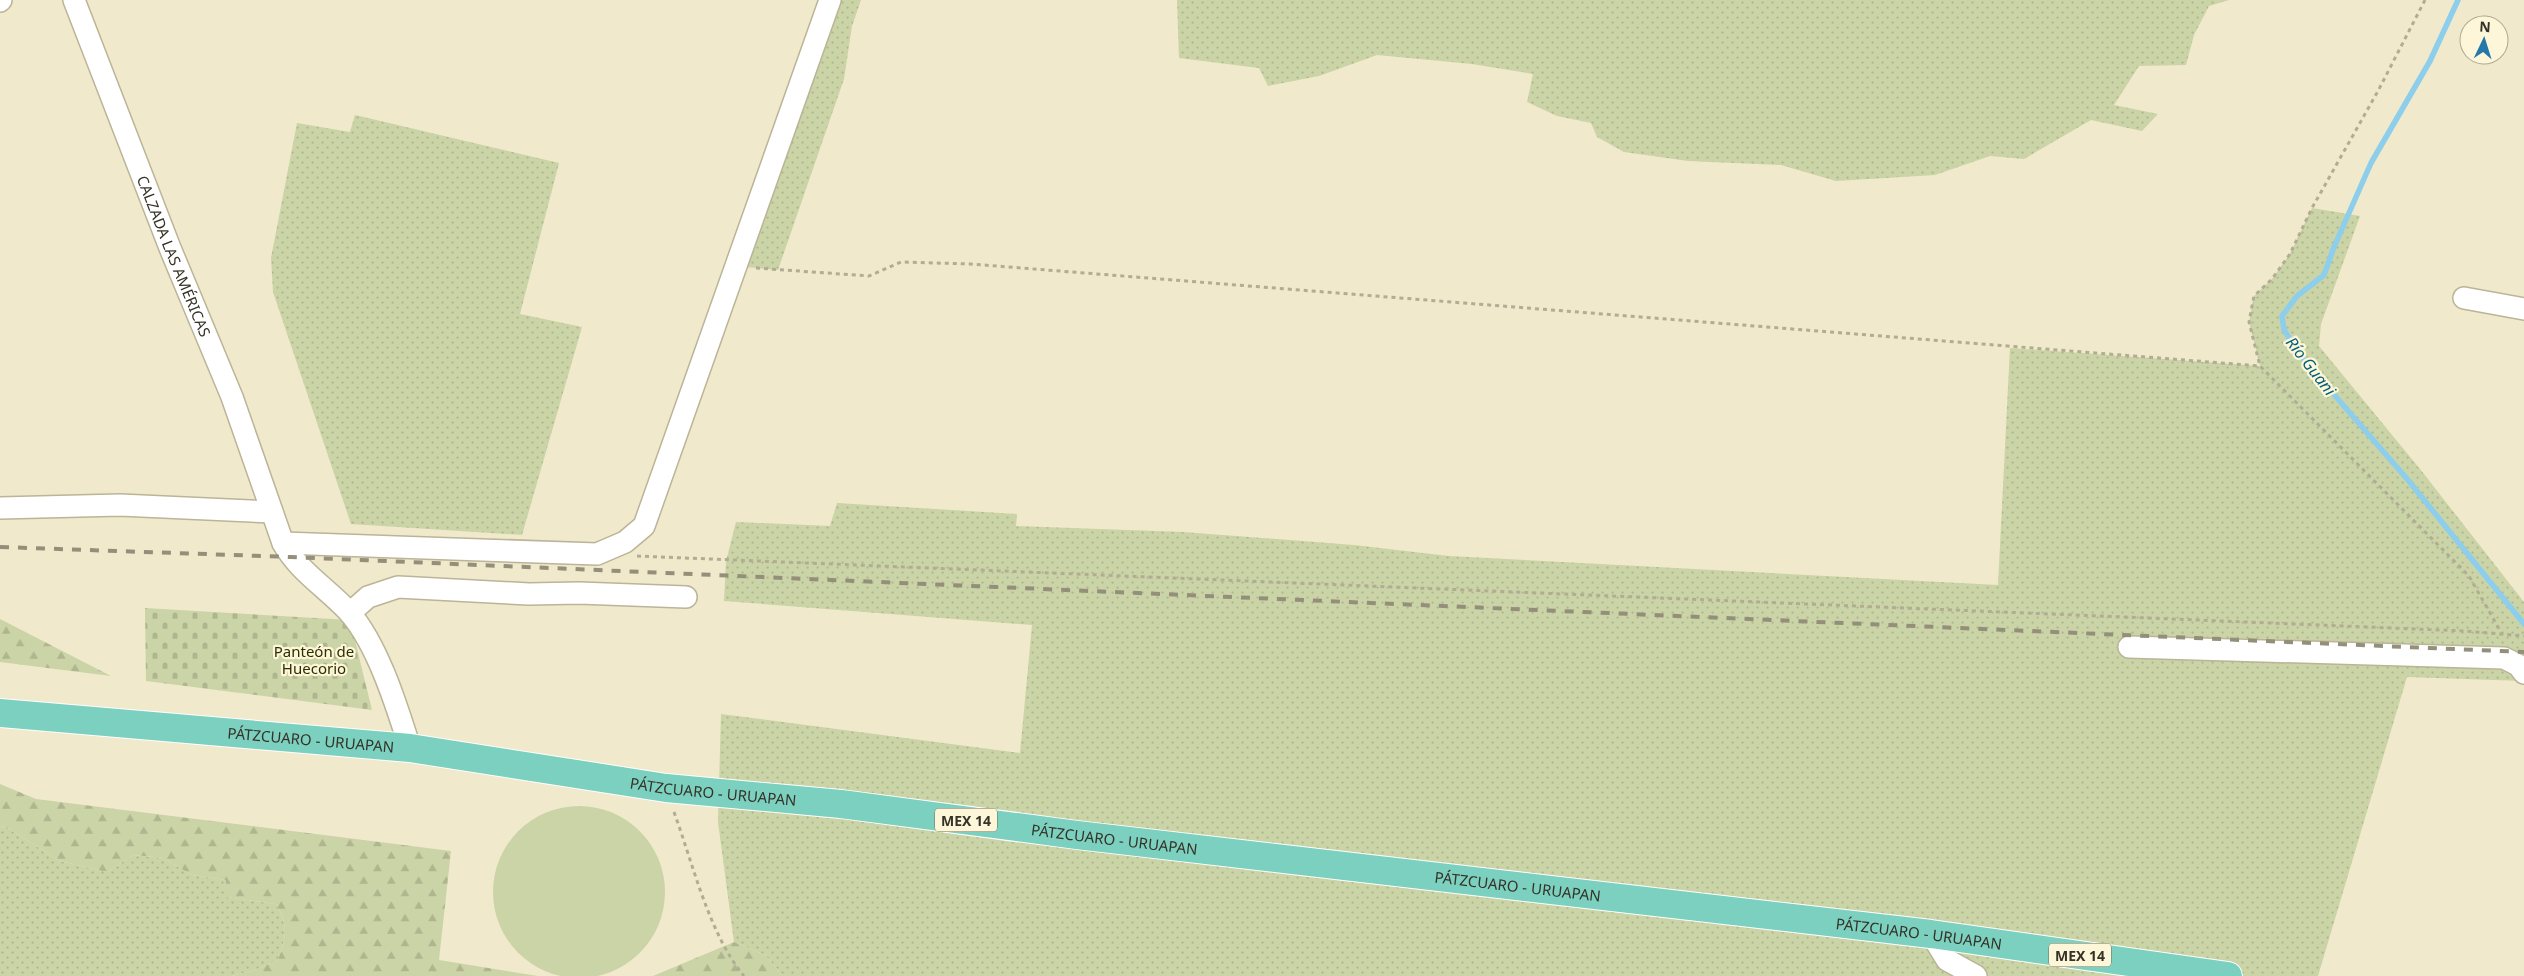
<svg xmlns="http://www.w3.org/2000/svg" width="2524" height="976" font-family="'Noto Sans',sans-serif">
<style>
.grass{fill:url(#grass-dots)}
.forest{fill:url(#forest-firs)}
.cemetery{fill:url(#cemetery-stones)}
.garden{fill:#cbd4a6}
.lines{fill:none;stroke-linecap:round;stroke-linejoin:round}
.stream{stroke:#8cceec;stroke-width:5.5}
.street-casing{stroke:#bbb497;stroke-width:24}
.primary-casing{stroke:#fff;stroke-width:30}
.path{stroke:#b2ac95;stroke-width:3;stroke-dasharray:4 4;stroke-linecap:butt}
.street{stroke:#fff;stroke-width:21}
.primary{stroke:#7bd0bf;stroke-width:28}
.rail{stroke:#948f7a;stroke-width:4;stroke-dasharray:9 9;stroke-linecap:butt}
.labels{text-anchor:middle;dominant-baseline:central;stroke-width:4.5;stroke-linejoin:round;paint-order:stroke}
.shield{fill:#fef6d8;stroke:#716d5c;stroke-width:1}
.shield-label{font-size:14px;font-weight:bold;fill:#353227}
.street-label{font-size:15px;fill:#353227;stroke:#fef6d8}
.park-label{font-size:15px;fill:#2b3002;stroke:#fef6d8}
.water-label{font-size:16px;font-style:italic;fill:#025f7c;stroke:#fef6d8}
</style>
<defs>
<pattern id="grass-dots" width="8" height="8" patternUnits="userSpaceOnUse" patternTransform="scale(1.25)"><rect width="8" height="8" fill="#cbd4a6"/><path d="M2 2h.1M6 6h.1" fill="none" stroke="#afb68f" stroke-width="1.8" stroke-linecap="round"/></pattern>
<pattern id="forest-firs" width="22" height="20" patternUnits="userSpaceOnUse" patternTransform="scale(1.25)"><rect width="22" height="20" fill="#cbd4a6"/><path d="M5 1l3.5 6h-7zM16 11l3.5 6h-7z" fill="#afb68f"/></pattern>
<pattern id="cemetery-stones" width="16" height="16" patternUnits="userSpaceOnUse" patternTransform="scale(1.25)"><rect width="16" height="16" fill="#cbd4a6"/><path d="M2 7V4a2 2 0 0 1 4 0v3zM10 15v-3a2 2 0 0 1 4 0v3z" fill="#afb68f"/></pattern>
</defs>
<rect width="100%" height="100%" fill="#f0e9cb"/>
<path class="grass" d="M830,0h31l-9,26 -8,53 -66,191 -42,-4z
M1177,0h1052l-20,6 -15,29 -8,30 -47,1 -25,39 44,9 -16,17 -51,-11 -67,39 -34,-3 -55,19 -99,6 -55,-16 -93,-4 -64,-9 -27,-15 -6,-14 -34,-7 -30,-14 6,-28 -61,-10 -95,-9 -58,21 -51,10 -9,-18 -80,-10z
M355,115l204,48 -39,151 62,13 -60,208 -171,-11 -78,-232 -2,-34 26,-135 53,9z
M2312,208l48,8 -39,108 -2,22 101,123 104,133v79l-117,-4 -89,299h-1535l-18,-21 -31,-13 -16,-120 3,-108 299,39 12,-128 -308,-24 2,-40 10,-39 94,4 7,-23 180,11 -1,12 167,6 171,13 95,11 549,29 12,-237 250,18 -11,-44 5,-26 18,-17 18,-25z
M0,826l6,1 54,34 47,11 26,-17 30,3 29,17 34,5v17l50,7c13,22 10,33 2,56l-23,10 -23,6h-232z"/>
<path class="forest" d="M0,619l111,57 -111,-14z
M0,784l36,15 415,52 -12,109 99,16h-306l23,-6 23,-10c8,-22 11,-35 -2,-56l-50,-7v-17l-34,-5 -29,-17 -30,-3 -26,17 -47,-11 -54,-34 -6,-1z
M734,942l31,13 18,21h-130z"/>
<path class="cemetery" d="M145,608l205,12 22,90 -226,-29z"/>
<path class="garden" d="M493 892a86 86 0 1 1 172 0a86 86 0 1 1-172 0Z"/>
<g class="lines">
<path class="stream" d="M2458,0l-28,61 -59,102 -37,84 -10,28 -27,21 -15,20 2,14 20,30 104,120 116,144"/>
<defs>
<g id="street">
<path id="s1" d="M74,0l96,248 62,149 51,146c16,29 44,45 66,69 29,33 48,95 61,136"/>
<path d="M0,1l1,-1"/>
<path d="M2464,298l60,11"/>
<path d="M0,508l120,-3 152,7"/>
<path d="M283,543l314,11 28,-12 19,-16 186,-526"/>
<path d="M350,613l18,-16 30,-10 131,7 50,-1 107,4"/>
<path d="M2129,647l375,11 14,7 6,8"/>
<path d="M1931,934l16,26 29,16"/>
</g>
<g id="primary">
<path id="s2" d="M0,713l410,35 256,40 175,16 236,31 854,99 297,42"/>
</g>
</defs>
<use href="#street" class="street-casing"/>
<use href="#primary" class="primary-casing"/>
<path class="path" d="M2425,0l-47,91 -66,117 -22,46 -18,25 -18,17 -5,26 11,44 209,210 33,58
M756,268l113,8 32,-14 70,2 1289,102
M637,556l1828,75 59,5
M674,812c19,52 35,122 70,164"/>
<use href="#street" class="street"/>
<use href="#primary" class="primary"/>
<path class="rail" d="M0,547l291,10 2233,95"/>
</g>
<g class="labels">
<g class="shield">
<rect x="935" y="808.5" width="62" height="23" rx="4"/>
<rect x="2049" y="943.5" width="62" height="23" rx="4"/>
</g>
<g class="shield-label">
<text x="966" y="820">MEX 14</text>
<text x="2080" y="955">MEX 14</text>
</g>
<g class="street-label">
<text stroke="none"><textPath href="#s1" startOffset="275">CALZADA LAS AMÉRICAS</textPath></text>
<text stroke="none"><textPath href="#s2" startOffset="312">PÁTZCUARO - URUAPAN</textPath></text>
<text stroke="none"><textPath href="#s2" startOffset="718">PÁTZCUARO - URUAPAN</textPath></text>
<text stroke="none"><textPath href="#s2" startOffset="1122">PÁTZCUARO - URUAPAN</textPath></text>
<text stroke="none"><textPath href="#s2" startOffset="1528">PÁTZCUARO - URUAPAN</textPath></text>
<text stroke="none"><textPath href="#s2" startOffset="1932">PÁTZCUARO - URUAPAN</textPath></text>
</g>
<g class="park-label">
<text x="314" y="651">Panteón de<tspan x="314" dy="17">Huecorio</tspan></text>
</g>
<g class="water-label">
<text transform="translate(2311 366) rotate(52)">Río Guani</text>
</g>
</g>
<g transform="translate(2484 40) rotate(4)"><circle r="24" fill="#fef6d8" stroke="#aea891"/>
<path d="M0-4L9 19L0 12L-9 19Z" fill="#2578a9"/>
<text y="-8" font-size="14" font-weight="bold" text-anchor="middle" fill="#353227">N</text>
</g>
</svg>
